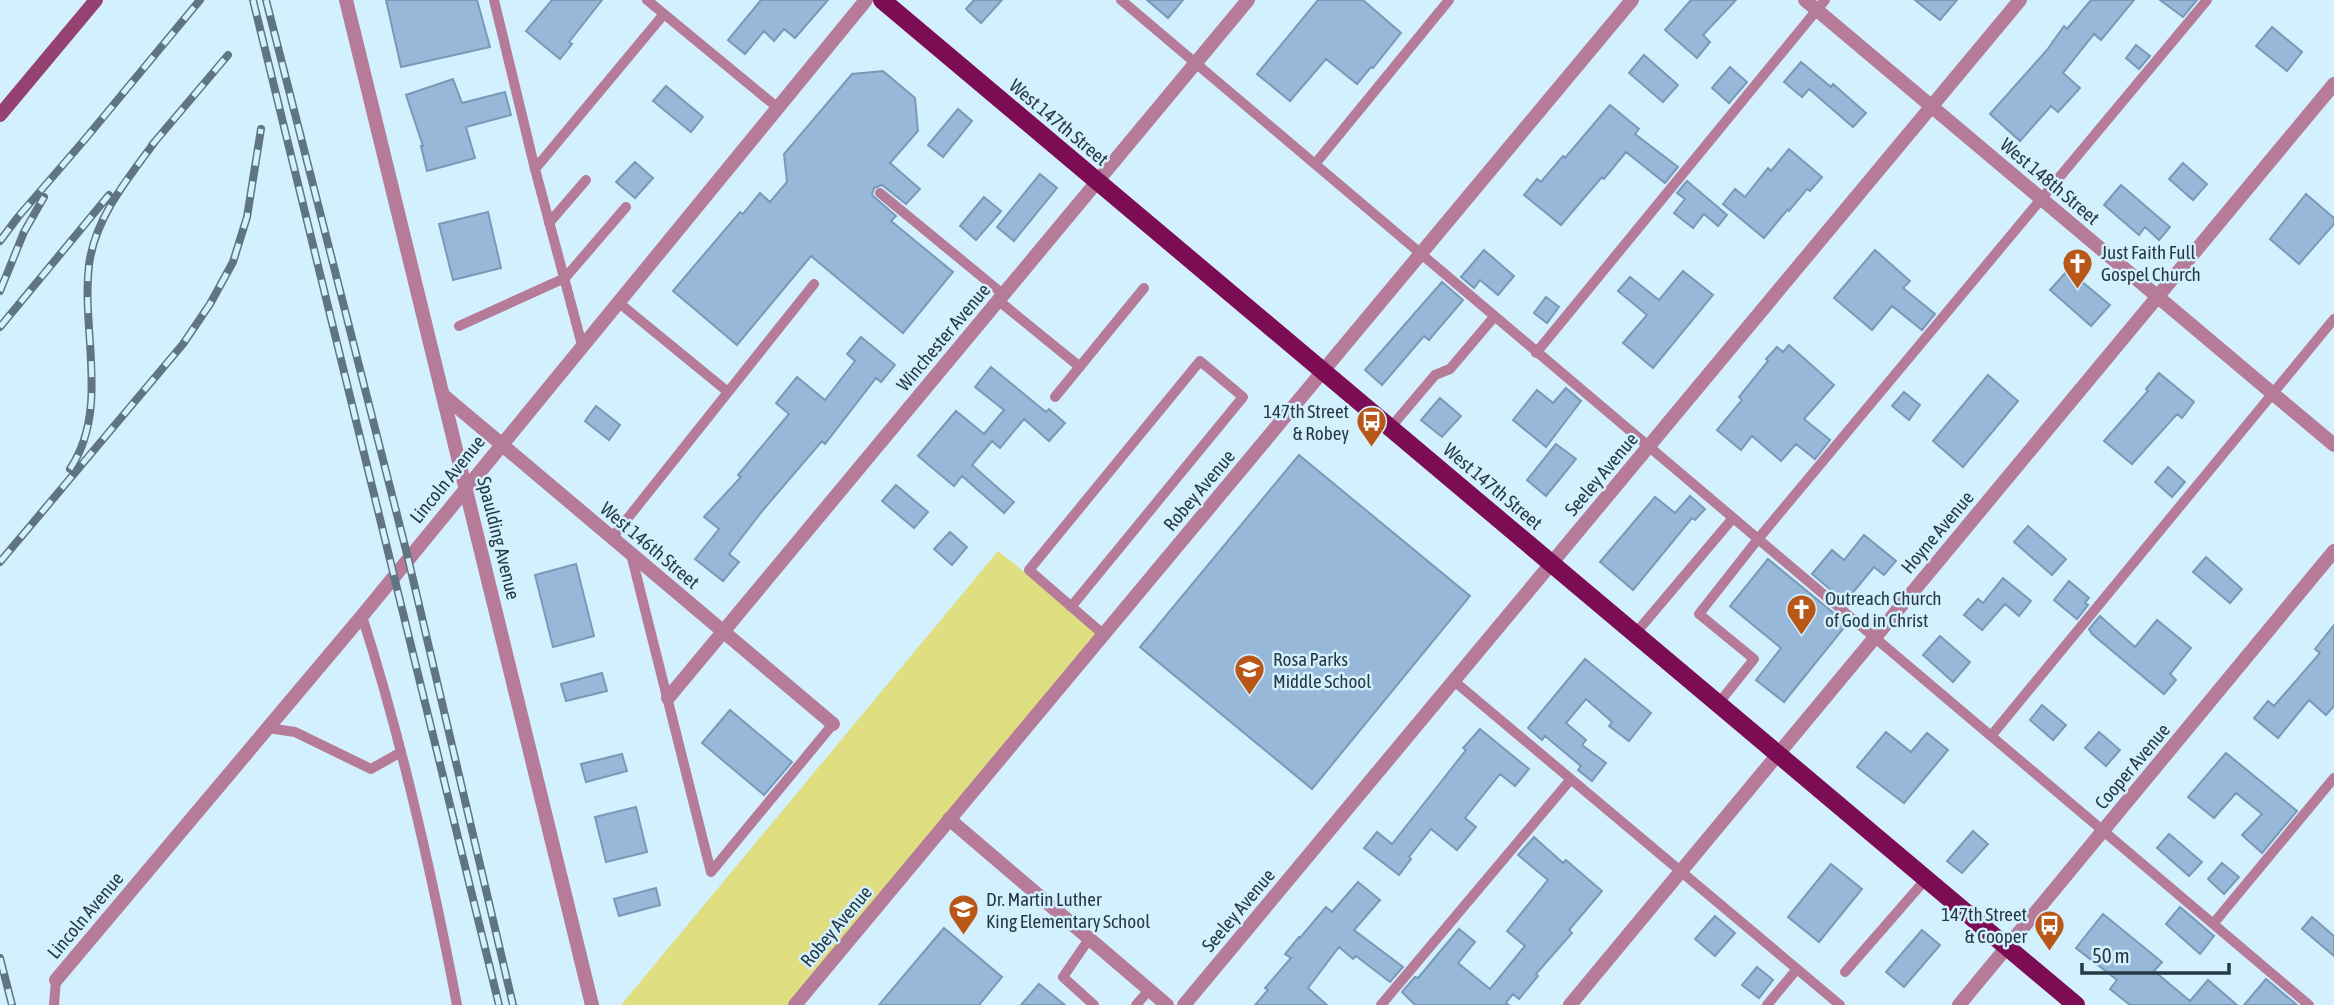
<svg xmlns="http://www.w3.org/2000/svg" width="2334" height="1005" font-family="'Asap Condensed',sans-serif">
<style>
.green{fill:#dfde81}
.building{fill:#97b8d9;stroke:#7899b8;stroke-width:2}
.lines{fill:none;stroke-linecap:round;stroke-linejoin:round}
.service{stroke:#b57b98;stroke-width:10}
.minor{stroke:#b57b98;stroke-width:14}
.secondary{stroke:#954270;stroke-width:14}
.primary{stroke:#7c0c54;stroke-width:18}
.rail-casing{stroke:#5f7681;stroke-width:8}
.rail{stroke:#d3f0fe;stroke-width:5;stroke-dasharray:16;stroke-linecap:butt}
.labels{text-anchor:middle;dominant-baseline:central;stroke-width:5;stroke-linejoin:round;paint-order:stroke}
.street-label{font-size:19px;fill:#263a43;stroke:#d3f0fe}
.poi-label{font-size:19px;fill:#263a43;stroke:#d3f0fe;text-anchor:start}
</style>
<rect width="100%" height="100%" fill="#d3f0fe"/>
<path class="green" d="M998,551l105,83 -308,371h-174z"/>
<path class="building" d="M386,0h91l13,47 -89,20z
M552,0h50l-33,42 3,2 -12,15 -34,-28z
M761,0h67l-33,38 -11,-9 -10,12 -10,-10 -19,23 -17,-14z
M974,0h28l-21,23 -15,-14z
M1147,0h36l-15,18z
M1318,0h45l38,33 -28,35 -2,-1 -14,17 -31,-25 -36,42 -33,-27z
M1691,0h45l-33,35 7,7 -13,16 -32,-28z
M1915,0h42l-17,20z
M2091,0h43l-33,40 -7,-6 -31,39 17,15 -22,24 -7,-6 -31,35 -30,-27 57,-64 17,-24 3,3z
M2160,0h37l-14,17z
M2272,27l30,25 -15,19 -31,-25z
M2136,45l14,11 -11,13 -13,-11z
M1644,55l34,30 -15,17 -34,-29z
M1801,62l30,25 2,-3 33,29 -13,14 -44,-38 -7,8 -18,-15z
M1730,67l17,15 -18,21 -17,-15z
M883,71l32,27 3,33 -28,32 30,26 -14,15 -24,-19 -8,3 -2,7 24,21 -5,5 62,51 -50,61 -92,-77 -74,89 -64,-54 67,-79 3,2 17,-21 10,9 17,-20 -3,-28 68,-80z
M453,79l9,24 43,-11 6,23 -45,12 9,31 -48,13 -6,-25h2l-17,-51z
M666,86l37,31 -12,15 -38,-31z
M1610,105l29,24 -4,5 43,33 -13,16 -39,-31 -22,27 -2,-2 -41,48 -37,-30 13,-16 4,3 22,-26 2,2z
M958,109l14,12 -29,36 -15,-12z
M1789,149l33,28 -12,14 -3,-2 -18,22 -1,-2 -24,29 -41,-34 12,-15 10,8 23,-29 3,3z
M635,162l18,16 -18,20 -19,-16z
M2183,163l24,21 -14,16 -24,-21z
M1040,174l17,14 -43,53 -17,-14z
M1687,181l40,34 -9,11 -14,-12 -11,14 -19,-15 11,-14 -8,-6z
M2121,185l49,42 -11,13 -14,-13 -6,8 -35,-30z
M2306,194l28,24v6l-35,40 -29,-25z
M984,197l17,14 -25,29 -16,-14z
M488,212l13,56 -48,12 -14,-56z
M1484,250l30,26 -16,19 -18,-15 -6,8 -13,-11z
M1875,250l35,31 -7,7 32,26 -13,16 -30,-24 -20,24 -38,-32z
M2068,270l42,35 -19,21 -41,-36z
M1683,271l30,24 -60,73 -30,-25 24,-28 -29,-24 12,-14 29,23z
M1442,282l21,18 -34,40 -5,-4 -42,49 -17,-15z
M1546,297l13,10 -12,16 -13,-10z
M861,337l34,28 -14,17 -5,-4 -51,66 -3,-3 -59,69 -34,44 10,8 -16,19 -28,-22 24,-30 -15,-12 37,-40 -3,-2 51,-61 -13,-11 21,-26 28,23 30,-39 -8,-7z
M1789,345l45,40 -30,34 26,21 -15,19 -19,-15 -15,17 -29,-25 -11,14 -24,-20 25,-30 -3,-3 29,-36 -2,-2 11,-12 6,5z
M991,367l55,45 3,-3 16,14 -16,18 -25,-22 -24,29 -8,-7 -20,24 42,37 -10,11 -42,-37 -8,10 -36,-30 38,-45 28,23 20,-24 -29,-23z
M2159,373l35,29 -12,16 -5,-4 -45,50 -28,-23 44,-50 -2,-2z
M1988,375l30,26 -55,66 -30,-26z
M1566,388l15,13 -35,46 -33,-27 24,-30 16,13z
M1904,392l16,13 -11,15 -17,-14z
M1440,398l21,18 -19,21 -21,-17z
M596,406l24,19 -11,15 -24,-19z
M1556,444l20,15 -30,37 -19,-16z
M1299,455l171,141 -158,193 -172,-142z
M2168,467l17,15 -13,15 -17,-15z
M896,485l32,27 -14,16 -32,-27z
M1690,496l15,13 -10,11 -3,-2 -59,72 -33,-28 55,-65 20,16z
M2028,526l38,33 -14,16 -38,-33z
M950,532l17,15 -15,18 -18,-16z
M1864,535l32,26 -12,14 -10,-8 -29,35 -33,-28 20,-24 12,10z
M2206,557l36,32 -12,14 -37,-31z
M1768,559l79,65 -63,78 -28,-22 25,-32 -51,-42z
M576,564l18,72 -41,11 -18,-72z
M2003,578l28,23 -12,15 -14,-12 -23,26 -18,-15 14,-16 5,4z
M2069,581l20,17 -4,5 3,2 -11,14 -23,-19z
M2100,616l35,31 22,-27 34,28 -21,26 6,6 -12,14 -72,-60 -3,-5z
M2334,625v81l-8,9 -17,-15 -31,38 -24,-20 14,-17 6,5 46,-53 -5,-4z
M1940,636l30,26 -17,20 -30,-27z
M1585,659l66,54 -22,28 -20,-15 3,-4 -26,-23 -20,24 20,17 -4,5 24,18 -14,18 -14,-11 3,-4 -36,-30 -3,4 -14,-12z
M602,673l5,18 -41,10 -5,-17z
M2042,705l24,20 -13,15 -23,-20z
M730,710l62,52 -28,33 -62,-52z
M1480,729l49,40 -14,17 -15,-12 -35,44 11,9 -19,23 -26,-21 -22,28 2,2 -12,16 -35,-27 13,-16 15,12 52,-66 22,-28 -3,-2z
M1886,732l25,20 16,-19 21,17 -44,53 -47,-36z
M2099,732l21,18 -14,16 -21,-18z
M2226,753l71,58 -35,42 -20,-18 20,-21 -26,-21 -22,25 -26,-21z
M622,754l5,17 -41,11 -5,-18z
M636,807l11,45 -41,10 -11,-45z
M1973,831l15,13 -26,29 -15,-12z
M2169,834l33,28 -13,14 -32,-28z
M1534,837l29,26 3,-3 36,31 -33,39 3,3 -36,41 2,2 -19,23 -6,-5 -7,9 3,2h-94l-13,-13 13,-15 3,1 41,-49 16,13 -17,21 32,26 35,-43 -18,-15 41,-51 -30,-25z
M2222,863l17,14 -15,17 -16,-15z
M1831,864l31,25 -43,53 -31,-25z
M1358,882l22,18 -26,30 49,37 -13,15 -34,-26 -3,3 -14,-12 -31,41 19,17h-72l13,-15 -3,-2 26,-30 -6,-4 14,-17 1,1 26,-31 6,5z
M656,888l4,17 -41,11 -5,-17z
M2180,907l34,29 -14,18 -34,-30z
M2103,914l59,48 -8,9 36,30 18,-21 29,25h-107l-20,-16 7,-9 -41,-32z
M1715,916l20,17 -20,23 -20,-17z
M2312,917l22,19v20l-32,-27z
M944,928l58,49 -23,28h-100z
M1922,930l18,15 -36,42 -18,-15z
M1757,967l16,13 -14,18 -17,-13z
M2266,979l31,26h-53z
M1039,984l26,21h-44z"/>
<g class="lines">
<path class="service" d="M494,0l41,169 47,176
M647,0l131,108
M1121,0l1188,1005
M1315,164l134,-164
M535,169l129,-155
M880,193l124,102
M549,223l37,-43
M999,301l81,66
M618,302l110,90
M459,326l106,-48 61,-71
M1536,353l289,-353
M1055,397l89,-109
M1391,427l44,-52 15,-6 44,-52
M612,538l202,-254
M631,554l80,318
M1071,607l172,-210 -43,-36 -171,209 74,64
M362,616c41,128 70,258 95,389
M1635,634l98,-116
M1454,681l386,324
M1718,704l36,-45 -55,-45 59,-75 449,-539
M268,728l27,4 76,37 30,-17
M1991,736l343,-417
M711,872l122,-148
M2213,924l121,-146
M1089,939l-26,38 31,28
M1845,972l81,-93
M54,1005l2,-25
M1136,1005l13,-15
M1381,1005l190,-226
M1767,1005l30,-36"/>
<path class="minor" d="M346,0l246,1005
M1805,0l529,445
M443,395l390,329
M668,698l580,-698
M949,819l218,186
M56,980l306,-364 504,-616
M795,1005l837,-1005
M1184,1005l836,-1005
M1570,1005l764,-921
M1959,1005l375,-454"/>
<path class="secondary" d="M0,115l96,-115"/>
<path class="primary" d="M882,0l1194,1005"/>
<defs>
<path id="rail" d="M253,0l246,1005
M266,0l142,558 105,447
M152,145l76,-90
M0,241l18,-24 68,-79 114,-138
M0,291l24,-59 20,-35
M0,327l109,-132
M70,469c40,-60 11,-137 19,-204 6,-48 40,-88 68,-126
M0,562l183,-218 27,-40 23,-42 14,-45 14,-88
M0,958l12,47"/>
</defs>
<use href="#rail" class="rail-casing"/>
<use href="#rail" class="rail"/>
</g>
<defs>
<symbol id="church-pin" viewBox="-11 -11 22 30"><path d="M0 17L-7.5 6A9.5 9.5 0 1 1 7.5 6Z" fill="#b85717" stroke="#d3f0fe"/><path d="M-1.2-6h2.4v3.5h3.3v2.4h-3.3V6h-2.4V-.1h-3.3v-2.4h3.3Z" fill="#fff"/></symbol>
<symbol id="bus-pin" viewBox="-11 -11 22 30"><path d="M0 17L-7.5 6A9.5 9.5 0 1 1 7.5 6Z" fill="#b85717" stroke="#d3f0fe"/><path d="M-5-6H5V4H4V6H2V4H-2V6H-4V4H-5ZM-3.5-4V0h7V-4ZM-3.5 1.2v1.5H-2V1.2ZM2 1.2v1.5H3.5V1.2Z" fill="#fff"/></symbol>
<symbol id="school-pin" viewBox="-11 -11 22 30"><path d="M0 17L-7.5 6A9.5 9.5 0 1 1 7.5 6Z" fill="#b85717" stroke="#d3f0fe"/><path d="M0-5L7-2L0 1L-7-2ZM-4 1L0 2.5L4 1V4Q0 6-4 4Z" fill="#fff"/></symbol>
</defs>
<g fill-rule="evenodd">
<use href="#church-pin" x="2060" y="246" width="35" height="47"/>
<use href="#bus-pin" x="1354" y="404" width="35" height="47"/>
<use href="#church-pin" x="1784" y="592" width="35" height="47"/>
<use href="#school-pin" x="1232" y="652" width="35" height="47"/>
<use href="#school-pin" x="946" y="892" width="35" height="47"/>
<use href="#bus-pin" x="2032" y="908" width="35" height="47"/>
</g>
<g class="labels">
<g class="street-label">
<text transform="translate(1059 122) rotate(40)">West 147th Street</text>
<text transform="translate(2050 181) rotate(40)">West 148th Street</text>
<text transform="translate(943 337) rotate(-50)">Winchester Avenue</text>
<text transform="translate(1601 474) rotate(-50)">Seeley Avenue</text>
<text transform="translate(447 479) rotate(-51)">Lincoln Avenue</text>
<text transform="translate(1493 486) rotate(40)">West 147th Street</text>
<text transform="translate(1199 490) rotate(-50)">Robey Avenue</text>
<text transform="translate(1937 532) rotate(-50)">Hoyne Avenue</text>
<text transform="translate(499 538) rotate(76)">Spaulding Avenue</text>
<text transform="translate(650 545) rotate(40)">West 146th Street</text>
<text transform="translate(2132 766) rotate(-50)">Cooper Avenue</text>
<text transform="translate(1238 910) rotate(-50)">Seeley Avenue</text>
<text transform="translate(85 915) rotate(-50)">Lincoln Avenue</text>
<text transform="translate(836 926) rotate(-50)">Robey Avenue</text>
</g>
<g class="poi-label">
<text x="2101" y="252">Just Faith Full<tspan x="2101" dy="22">Gospel Church</tspan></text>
<text x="1349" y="411" text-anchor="end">147th Street<tspan x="1349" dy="22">&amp; Robey</tspan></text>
<text x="1825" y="598">Outreach Church<tspan x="1825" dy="22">of God in Christ</tspan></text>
<text x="1273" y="659">Rosa Parks<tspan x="1273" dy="22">Middle School</tspan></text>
<text x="986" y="899">Dr. Martin Luther<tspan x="986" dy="22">King Elementary School</tspan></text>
<text x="2027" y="914" text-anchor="end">147th Street<tspan x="2027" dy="22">&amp; Cooper</tspan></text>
</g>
</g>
<path d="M2082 963v10h147v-10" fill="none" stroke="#263a43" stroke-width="3.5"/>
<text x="2092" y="963" font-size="21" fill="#263a43" stroke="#d3f0fe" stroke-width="5" paint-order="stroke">50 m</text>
</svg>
